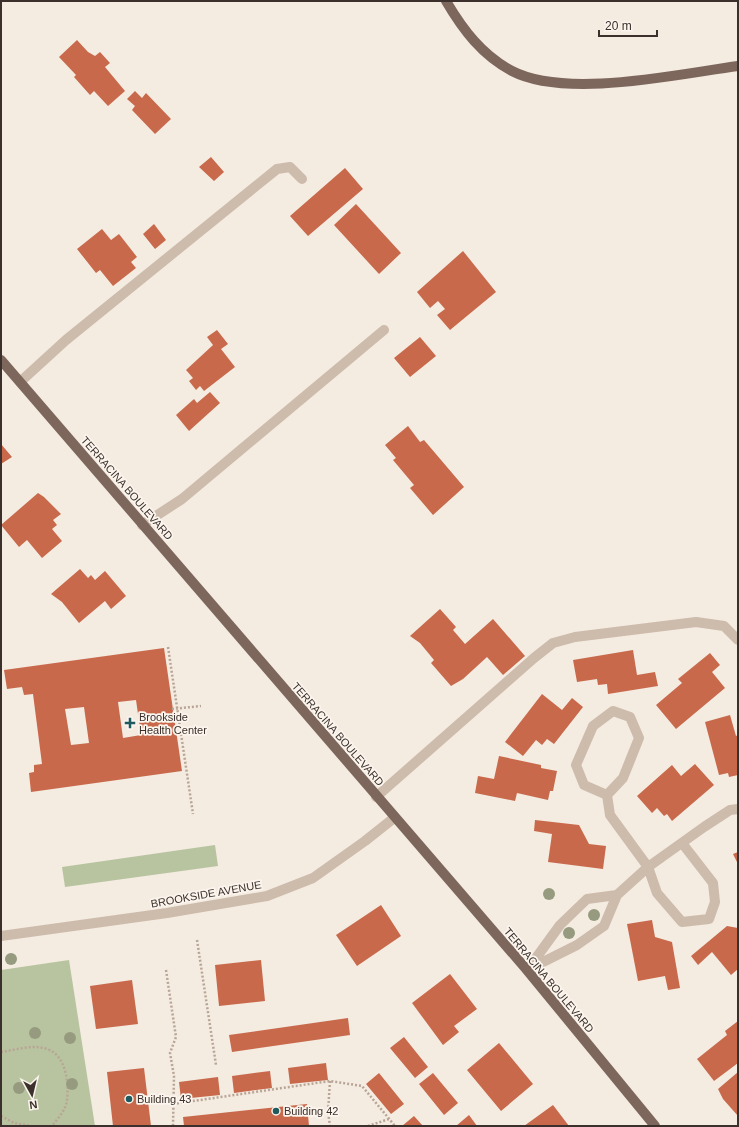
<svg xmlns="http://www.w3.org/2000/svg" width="739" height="1127" font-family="Helvetica,sans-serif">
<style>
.green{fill:#b8c4a0}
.building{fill:#c8694b;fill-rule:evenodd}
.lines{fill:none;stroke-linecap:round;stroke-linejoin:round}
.path{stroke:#b9a596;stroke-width:2.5;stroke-dasharray:2 2;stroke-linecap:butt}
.minor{stroke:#cdbbac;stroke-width:10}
.major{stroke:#7d675c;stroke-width:10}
.tree{fill:#969b7f}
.poi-dot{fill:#1f5a5e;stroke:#fbf5ee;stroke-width:1.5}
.labels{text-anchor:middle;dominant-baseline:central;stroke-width:3.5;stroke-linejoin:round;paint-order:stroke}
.street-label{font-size:11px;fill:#3b302b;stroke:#fbf5ee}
.poi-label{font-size:11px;fill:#3b302b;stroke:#fbf5ee;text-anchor:start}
</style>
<rect width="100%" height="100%" fill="#f4ebe1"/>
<path class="green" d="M215,845l3,21 -153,21 -3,-20z
M69,960l26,166h-94v-156z"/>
<path class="building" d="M77,40l11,12 7,4 5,-4 10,11 -5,4 20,24 -17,15 -14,-15 -4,4 -16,-18 2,-2 -17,-18z
M135,91l7,7 4,-5 25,26 -16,15 -23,-24 3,-4 -8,-7z
M211,157l13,15 -10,9 -15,-14z
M345,168l18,21 -55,47 -18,-20z
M356,204l45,49 -22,21 -45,-49z
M154,224l12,16 -11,9 -12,-15z
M102,229l9,11 8,-6 18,23 -6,5 5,6 -23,18 -13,-16 -4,3 -19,-24z
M463,251l33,41 -46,38 -13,-15 8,-6 -7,-8 -8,7 -13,-16z
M217,330l11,14 -7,5 14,18 -31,24 -4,-5 -4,4 -7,-9 4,-3 -7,-8 27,-25 -6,-8z
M420,337l16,19 -26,21 -16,-19z
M210,392l10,11 -31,28 -13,-16 18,-16 3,4z
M408,426l12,16 4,-2 40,47 -31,28 -23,-27 4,-3 -21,-25 3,-2 -11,-13z
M1,444l11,13 -11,7z
M38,493l6,4 17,17 -8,6 4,5 -5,4 10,12 -20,17 -15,-18 -8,7 -18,-22z
M80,569l8,9 3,-3 4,5 10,-9 21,25 -15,13 -6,-8 -26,22 -17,-21 -11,-8z
M440,609l16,18 -3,3 12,14 28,-25 32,37 -22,19 -16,-18 -24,22 -12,7 -20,-23 3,-3 -14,-17 -10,-7z
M164,648l18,123 -151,21 -2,-19 5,-1v-7l8,-1 -9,-70 -9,1 -2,-8 -15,2 -3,-19zM136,700l5,35 -18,3 -5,-36zM84,707l5,36 -18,2 -6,-36z
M633,650l4,25 18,-3 3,14 -50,8 -1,-10 -9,1 -1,-6 -20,3 -4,-22z
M710,653l10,12 -8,7 13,16 -49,41 -20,-24 26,-22 -4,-4z
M542,694l20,16 10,-12 11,9 -29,37 -7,-5 -5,6 -6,-5 -13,16 -18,-14z
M730,715l6,21 2,-1v40l-9,2 -1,-4 -9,2 -14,-53z
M499,756l42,9v3l16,3 -4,20h-3l-2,9 -31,-7 -2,8 -40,-8 3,-17 16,3z
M695,764l19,21 -42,36 -5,-7 -3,2 -7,-8 -5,5 -15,-17 35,-31 9,11z
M535,820l44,5 10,19 17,2 -3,23 -55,-7 4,-28 -18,-3z
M738,852v12l-5,-10z
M381,905l20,31 -44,30 -21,-31z
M652,920l3,17 17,5 8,46 -12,2 -3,-14 -27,5 -11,-57z
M727,926l11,2v41l-7,6 -19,-23 -14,13 -7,-9z
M261,960l4,41 -46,5 -4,-41z
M450,974l27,35 -23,17 5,6 -16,13 -31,-42z
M132,980l6,44 -42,5 -6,-43z
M348,1018l2,17 -118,17 -3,-17z
M738,1021v42l-24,18 -17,-22 30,-24 -2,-4z
M404,1037l24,30 -13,11 -25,-30z
M499,1043l34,41 -32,27 -34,-41z
M326,1063l2,17 -38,4 -2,-16z
M144,1068l7,58h-38l-6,-54z
M270,1071l2,17 -38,5 -2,-17z
M738,1072v44l-15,-17 -5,-10z
M379,1073l25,31 -13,10 -25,-30z
M433,1073l25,30 -14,12 -25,-31z
M218,1077l2,18 -39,4 -2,-17z
M307,1104l2,22h-125l-1,-9z
M553,1105l16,21h-45z
M469,1115l8,11h-21z
M414,1116l9,10h-21z"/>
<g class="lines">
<path class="path" d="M168,647l25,167
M172,709l29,-3
M197,940l19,125
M166,970l10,67 -6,16 4,23 -1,50
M1,1052c15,-2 32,-8 46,-3 19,6 22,34 20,51 -1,10 -9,18 -15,26
M330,1081l-2,31 2,14
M173,1104l157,-23 32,5 33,40
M1,1116l13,7 17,3
M368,1126l21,-7"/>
<path class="minor" d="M20,382l46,-42 211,-171 13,-2 12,12
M142,525l40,-26 202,-169
M613,711l17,6 9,21 -16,40 -16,17 -23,-10 -8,-20 17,-39z
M607,795l3,20 38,52 9,26 25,29 27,-3 6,-17 -2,-19 -31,-40
M376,797l158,-139 19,-15 22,-6 121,-15 28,4 14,14
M1,936l166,-23 100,-17 46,-18 52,-37 29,-23
M528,969l32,-44 27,-26 30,-4
M527,970l50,-25 27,-19 13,-31 31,-28 56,-40 26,-17 8,-1"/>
<path class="major" d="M446,1c17,29 36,54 66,70 54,28 166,3 226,-5
M1,360l526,610 128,156"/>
</g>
<g class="tree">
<circle cx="549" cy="894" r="6"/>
<circle cx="594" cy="915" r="6"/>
<circle cx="569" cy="933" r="6"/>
<circle cx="11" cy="959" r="6"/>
<circle cx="35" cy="1033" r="6"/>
<circle cx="70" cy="1038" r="6"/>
<circle cx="72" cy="1084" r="6"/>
<circle cx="19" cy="1088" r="6"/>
</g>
<g class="poi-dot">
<path d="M128 717h4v4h4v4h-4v4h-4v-4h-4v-4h4z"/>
<circle cx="129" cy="1099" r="4"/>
<circle cx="276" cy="1111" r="4"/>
</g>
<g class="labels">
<g class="street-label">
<text transform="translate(127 488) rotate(49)">TERRACINA BOULEVARD</text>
<text transform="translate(338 734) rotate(49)">TERRACINA BOULEVARD</text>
<text transform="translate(206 894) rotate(-10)">BROOKSIDE AVENUE</text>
<text transform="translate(549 980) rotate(50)">TERRACINA BOULEVARD</text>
</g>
<g class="poi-label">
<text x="139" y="717">Brookside<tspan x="139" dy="13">Health Center</tspan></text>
<text x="137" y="1099">Building 43</text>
<text x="284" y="1111">Building 42</text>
</g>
</g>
<rect width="739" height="1127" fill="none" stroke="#3b302b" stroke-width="4"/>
<g transform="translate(32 1095) rotate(172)" stroke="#fbf5ee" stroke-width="3" paint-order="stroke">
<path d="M0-3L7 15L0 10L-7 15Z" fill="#3b302b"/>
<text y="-6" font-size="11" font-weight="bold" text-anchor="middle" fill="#3b302b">N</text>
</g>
<path d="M599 30v6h58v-6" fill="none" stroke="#3b302b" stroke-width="2"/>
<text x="605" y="30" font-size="12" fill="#3b302b" stroke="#fbf5ee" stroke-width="3" paint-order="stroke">20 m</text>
</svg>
